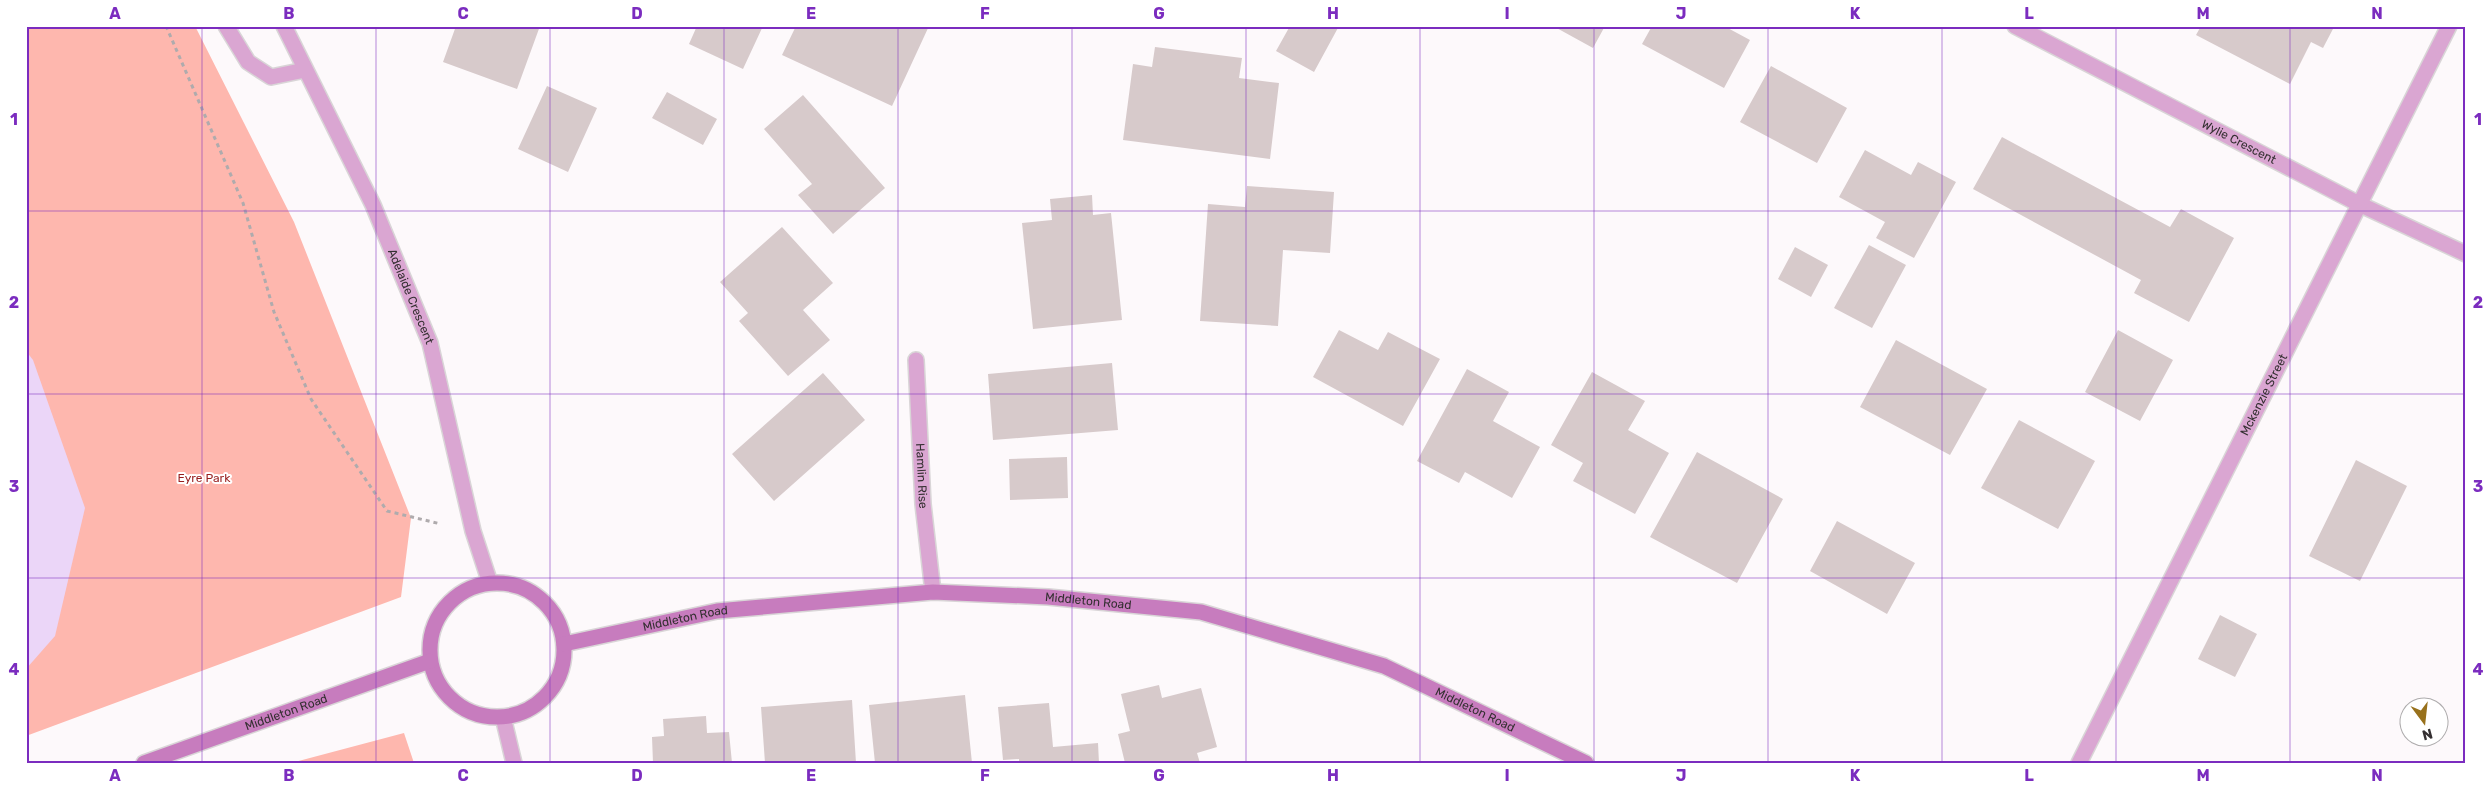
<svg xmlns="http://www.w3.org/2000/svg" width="2492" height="789" font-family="Rubik,sans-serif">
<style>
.green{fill:#feb7ae}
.water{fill:#ebd6f8}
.building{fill:#d7cacb}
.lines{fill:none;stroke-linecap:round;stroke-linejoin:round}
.service-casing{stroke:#d9d5d7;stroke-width:18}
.minor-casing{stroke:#d9d5d7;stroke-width:18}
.secondary-casing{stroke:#d9d5d7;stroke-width:18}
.path{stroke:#afabad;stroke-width:3;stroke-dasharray:4 4;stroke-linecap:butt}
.service{stroke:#daa6d2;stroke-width:15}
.minor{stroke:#daa6d2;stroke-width:15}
.secondary{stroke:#c77cbe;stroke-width:15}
.grid{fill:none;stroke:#7b2cbf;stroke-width:1;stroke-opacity:0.55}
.labels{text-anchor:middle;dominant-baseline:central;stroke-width:4;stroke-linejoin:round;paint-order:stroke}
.street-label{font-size:12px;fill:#342f31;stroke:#fff}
.park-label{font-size:12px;fill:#981f1f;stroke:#fff}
.neatline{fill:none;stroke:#7b2cbf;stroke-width:2}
.grid-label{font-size:16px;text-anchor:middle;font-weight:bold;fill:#7b2cbf}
</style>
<rect width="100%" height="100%" fill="#fdf9fb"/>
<path class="green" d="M26,26h169l99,196 117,296 -10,79 -375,139z
M404,733l10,30h-123z"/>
<path class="water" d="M26,351l7,9 52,148 -30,128 -29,33z"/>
<path class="building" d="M456,26h84l-23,63 -74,-27z
M697,26h66l-20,43 -54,-25z
M796,26h133l-37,80 -110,-51z
M1290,26h49l-25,46 -38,-21z
M1553,26h52l-12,22z
M1652,26h72l26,14 -26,48 -82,-44z
M2201,26h131l2,1 -11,21 -12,-6 -21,42 -94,-49z
M1155,47l87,11 -3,20 40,5 -9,76 -147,-19 10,-76 19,3z
M1771,66l76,42 -30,55 -77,-41z
M547,86l50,22 -29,64 -50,-23z
M667,92l50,27 -14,26 -51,-27z
M803,95l82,93 -52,46 -35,-39 14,-11 -48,-55z
M2002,137l168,90 11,-18 53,29 -45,84 -55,-29 7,-13 -168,-91z
M1865,150l46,25 7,-13 38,20 -42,76 -38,-20 9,-16 -46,-25z
M1247,186l87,6 -4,61 -47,-3 -5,76 -78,-5 8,-117 37,3z
M1092,195l1,20 18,-2 11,107 -89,9 -11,-106 30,-3 -2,-21z
M782,227l51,56 -30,27 27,30 -42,36 -49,-55 9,-8 -28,-31z
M1869,245l37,20 -34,63 -38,-20z
M1795,247l33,18 -17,32 -33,-18z
M1339,330l39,20 10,-18 52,27 -37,67 -90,-49z
M2118,330l55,30 -33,61 -55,-29z
M1896,340l91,49 -37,66 -90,-48z
M1112,363l6,67 -125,10 -5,-66z
M1467,369l42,23 -16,29 47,26 -28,51 -47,-26 -6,11 -42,-22z
M1592,372l53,29 -17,29 41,23 -34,61 -62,-33 10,-18 -32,-18z
M823,373l42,47 -91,81 -42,-47z
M2019,420l76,41 -37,68 -77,-41z
M1697,452l86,47 -46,84 -87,-46z
M1067,457l1,41 -58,2 -1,-41z
M2356,460l51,26 -47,95 -51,-25z
M1837,521l78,42 -28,51 -77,-43z
M2220,615l37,19 -22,43 -37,-18z
M1159,685l3,13 39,-10 16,59 -20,6 3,10h-75l-7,-29 12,-3 -9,-37z
M965,695l7,68h-97l-6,-58z
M852,700l4,63h-91l-4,-56z
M1049,703l4,44 45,-4 1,20h-80v-4l-16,1 -5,-53z
M706,716l1,17 22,-1 3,31h-79l-1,-26 12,-1 -1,-17z"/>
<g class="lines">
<defs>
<path id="service" d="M226,26l22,36 23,15 34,-7"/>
<g id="minor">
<path id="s1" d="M284,26l89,179 57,138 43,188 17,52"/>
<path id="s2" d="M2015,26l344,178 107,50"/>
<path id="s3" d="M916,360l7,144 10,88"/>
<path d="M503,717l11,46"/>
<path id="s4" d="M2079,763l370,-737"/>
</g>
<g id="secondary">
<circle cx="497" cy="650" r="67"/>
<path id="s5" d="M564,644l153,-33 216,-19 115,5 153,15 183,54 202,97"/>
<path id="s6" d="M144,763l286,-102"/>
</g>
</defs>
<use href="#service" class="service-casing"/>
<use href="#minor" class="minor-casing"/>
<use href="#secondary" class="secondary-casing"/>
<path class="path" d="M166,26l77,177 31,109 37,87 76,112 54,13"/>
<use href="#service" class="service"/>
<use href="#minor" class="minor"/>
<use href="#secondary" class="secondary"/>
</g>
<path class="grid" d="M202,26v737M376,26v737M550,26v737M724,26v737M898,26v737M1072,26v737M1246,26v737M1420,26v737M1594,26v737M1768,26v737M1942,26v737M2116,26v737M2290,26v737M26,211h2440M26,394h2440M26,578h2440"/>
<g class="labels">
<g class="street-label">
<text stroke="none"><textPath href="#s2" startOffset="252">Wylie Crescent</textPath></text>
<text stroke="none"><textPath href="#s1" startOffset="299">Adelaide Crescent</textPath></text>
<text stroke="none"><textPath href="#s4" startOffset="412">Mckenzie Street</textPath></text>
<text stroke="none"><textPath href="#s3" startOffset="116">Hamlin Rise</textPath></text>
<text stroke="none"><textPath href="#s5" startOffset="529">Middleton Road</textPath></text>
<text stroke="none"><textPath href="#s5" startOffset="124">Middleton Road</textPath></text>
<text stroke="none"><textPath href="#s5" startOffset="934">Middleton Road</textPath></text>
<text stroke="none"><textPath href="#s6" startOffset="151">Middleton Road</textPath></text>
</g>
<g class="park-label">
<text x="204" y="478">Eyre Park</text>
</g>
</g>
<rect width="2492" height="789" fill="none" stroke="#ffffff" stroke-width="55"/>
<g transform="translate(2424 722) rotate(165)"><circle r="24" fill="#ffffff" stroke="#aeacad"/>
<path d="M0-4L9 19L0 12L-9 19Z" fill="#98711c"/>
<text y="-8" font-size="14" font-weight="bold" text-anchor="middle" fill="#342f31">N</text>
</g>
<rect x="28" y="28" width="2436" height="734" class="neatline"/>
<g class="grid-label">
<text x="115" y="19">A</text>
<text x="289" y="19">B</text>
<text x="463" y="19">C</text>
<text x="637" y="19">D</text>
<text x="811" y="19">E</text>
<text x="985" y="19">F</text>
<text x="1159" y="19">G</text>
<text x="1333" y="19">H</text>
<text x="1507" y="19">I</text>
<text x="1681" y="19">J</text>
<text x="1855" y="19">K</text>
<text x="2029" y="19">L</text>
<text x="2203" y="19">M</text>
<text x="2377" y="19">N</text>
<text x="14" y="125">1</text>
<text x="2478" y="125">1</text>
<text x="14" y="308">2</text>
<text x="2478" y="308">2</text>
<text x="14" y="492">3</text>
<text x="2478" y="492">3</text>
<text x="14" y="675">4</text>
<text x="2478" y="675">4</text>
<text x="115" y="781">A</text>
<text x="289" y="781">B</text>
<text x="463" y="781">C</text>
<text x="637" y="781">D</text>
<text x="811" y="781">E</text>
<text x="985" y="781">F</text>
<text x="1159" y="781">G</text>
<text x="1333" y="781">H</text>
<text x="1507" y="781">I</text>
<text x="1681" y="781">J</text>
<text x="1855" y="781">K</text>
<text x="2029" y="781">L</text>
<text x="2203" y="781">M</text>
<text x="2377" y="781">N</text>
</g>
</svg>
